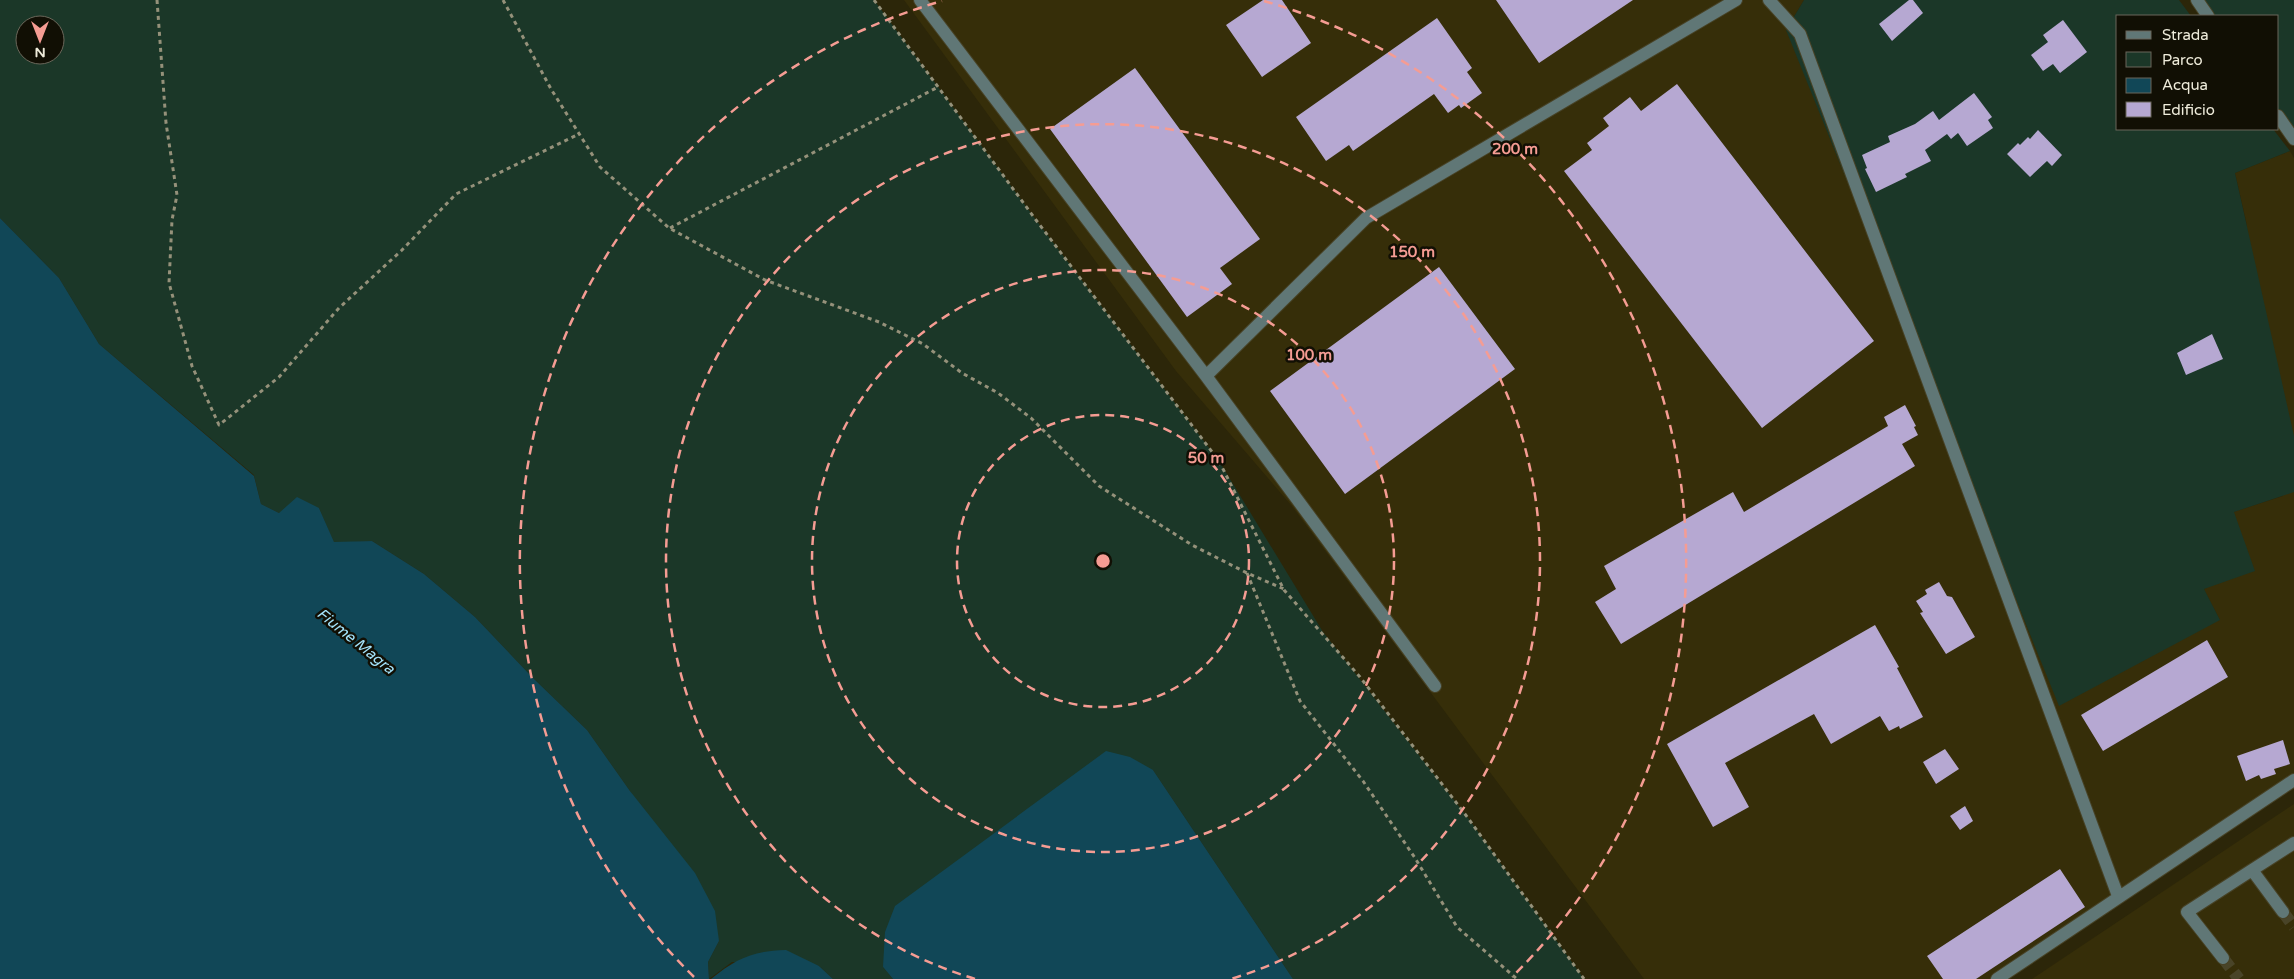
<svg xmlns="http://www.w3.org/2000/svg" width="2294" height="979" font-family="'Varela Round',sans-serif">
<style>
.built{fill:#362e09}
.green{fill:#1b3728;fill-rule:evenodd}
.water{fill:#114757}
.building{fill:#b6a8d2}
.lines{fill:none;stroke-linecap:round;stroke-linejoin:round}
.minor-tunnel{stroke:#494428;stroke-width:12;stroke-dasharray:12 6;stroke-linecap:butt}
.minor-casing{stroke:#474226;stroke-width:14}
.path{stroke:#95917a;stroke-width:3;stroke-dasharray:4 4;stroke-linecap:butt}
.minor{stroke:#607776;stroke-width:12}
.ring{fill:none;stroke:#f59c93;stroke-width:2.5;stroke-dasharray:9 6}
.labels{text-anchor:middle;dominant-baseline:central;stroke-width:5;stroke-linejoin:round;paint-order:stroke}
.water-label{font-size:15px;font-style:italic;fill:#a3e3fb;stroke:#110f04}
.centre{fill:#f59c93;stroke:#110f04;stroke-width:2.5}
.ring-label{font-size:15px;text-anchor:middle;font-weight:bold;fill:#f59c93;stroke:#110f04;stroke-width:5;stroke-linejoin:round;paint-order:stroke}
</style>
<rect width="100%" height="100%" fill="#2c2609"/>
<path class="built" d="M904,0h900l-18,30 434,590 -16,-30 29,-78 50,-16 -37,-275 -11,-48 55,-22 4,7v619l-303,202h-347l-353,-474 -115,-134z
M2294,804v175h-262z"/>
<path class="green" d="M0,0h874l162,220 183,241 104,171 145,186 116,161h-291l-140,-209 -270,197 10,12h-60l-14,-13 -87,-4 -23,17 -1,-17 11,-21 -89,-150 -43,-61 -54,-52 -58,-61 -51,-43 -52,-33 -38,2 -15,-35 -40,5 -18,-9 -7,-29 -155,-131 -40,-66 -59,-60zM25,25h30v30h-30z
M1804,0h375l12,16h-73v113h155l17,22 -55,22 59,263v56l-60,20 21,59 -51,18 16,31 -161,86 -273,-676z
M2200,0h94v134l-16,-23v-95h-66z"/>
<path class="water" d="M0,218l59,60 40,66 155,132 7,28 18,9 18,-16 22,11 15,34 38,-1 52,33 51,43 58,61 54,52 43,61 65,82 20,38 4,30 -11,21 1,17h-709z
M1106,751l24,6 23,13 140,209h-400l-10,-12 2,-35 10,-26z
M786,950l33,16 14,13h-122c26,-21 42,-28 75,-29z"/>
<path class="building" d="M1263,0h19l29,43 -49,34 -36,-52z
M1496,0h137l-94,63z
M1909,0h4l10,13 -31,28 -13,-17z
M1437,18l35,50 -5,4 15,21 -21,15 -2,-3 -11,8 -14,-19 -81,57 -4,-6 -23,16 -30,-44z
M2063,20l24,32 -27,21 -7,-9 -10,7 -12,-16 17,-13 -5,-7z
M1135,68l125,171 -40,29 12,16 -45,33 -137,-188z
M1677,84l197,257 -112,87 -198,-257 28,-21 -5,-7 22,-17 -6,-8 27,-21 11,14z
M1974,93l18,24 -4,3 5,8 -26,18 -9,-13 -7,6 -4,-5 -22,16 6,11 -26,13 2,3 -31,15 -11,-23 2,-1 -5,-13 28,-13 -2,-6 27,-12 18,-13 6,9z
M2038,130l24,25 -10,11 -5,-5 -17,16 -23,-23 11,-11 2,2 8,-8 2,2z
M1439,267l76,102 -170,125 -75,-103z
M2212,334l11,25 -37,16 -9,-22z
M1905,405l11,21 -2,1 4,8 -16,9 13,22 -294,178 -26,-42 21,-13 -12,-23 129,-74 11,20 144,-86 -4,-9z
M1939,582l8,14 5,1 23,40 -29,17 -26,-41 3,-1 -7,-11 11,-7 -2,-4z
M1875,625l24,42 -2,1 26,49 -23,12 -1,-3 -10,5 -9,-15 -49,28 -17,-30 -89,49 24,44 -36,20 -46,-83z
M2207,640l21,37 -125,74 -22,-36z
M2283,740l7,24 -16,5 2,5 -15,5 -2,-4 -13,6 -9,-25z
M1945,749l14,20 -23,15 -13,-22z
M1965,806l8,15 -13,9 -10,-14z
M2060,869l25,38 -109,72h-33l-16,-23z"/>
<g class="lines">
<path class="minor-tunnel" d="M2283,912l11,15
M2223,958l16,21"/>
<defs>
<path id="minor" d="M920,0l286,376 229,310
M1769,0l31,34 318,862
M2197,0l11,16
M2278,116l16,23
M1206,376l160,-158 370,-218
M2283,912l-31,-42 42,-27
M2223,958l-36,-46 65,-42
M1997,979l297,-199"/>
</defs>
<use href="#minor" class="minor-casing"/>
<path class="path" d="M157,0l9,123 11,72 -5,25 -3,63 23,83 27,59 60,-48 60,-69 63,-58 54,-56 123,-60
M503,0l48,89 49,78 69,61 96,52 114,42 44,22 39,29 36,20 33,25 68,68 93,59 55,28 37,16
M874,0l162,220 183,241 65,129 76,87 108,141 116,161
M670,228l268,-141
M1247,573l53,128 63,80 52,77 42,69 60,52"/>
<use href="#minor" class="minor"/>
</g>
<g class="ring">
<circle cx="1103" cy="561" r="146"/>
<circle cx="1103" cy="561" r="291"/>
<path d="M975 979A437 437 0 1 1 1231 979"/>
<path d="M694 977A583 583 0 0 1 942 1M1264 1A583 583 0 0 1 1512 977"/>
</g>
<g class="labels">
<g class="water-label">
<text transform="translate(356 641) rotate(39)">Fiume Magra</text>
</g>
</g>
<circle cx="1103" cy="561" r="8" class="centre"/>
<g class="ring-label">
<text x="1515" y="154">200 m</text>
<text x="1412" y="257">150 m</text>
<text x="1309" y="360">100 m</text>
<text x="1206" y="463">50 m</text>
</g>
<rect x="2116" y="15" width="162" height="115" fill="#110f04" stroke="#6a675a"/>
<rect x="2126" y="31" width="25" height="8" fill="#607776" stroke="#6a675a"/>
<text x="2162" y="40" font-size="15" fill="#efecdb">Strada</text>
<rect x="2126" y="52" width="25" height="15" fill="#1b3728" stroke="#6a675a"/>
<text x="2162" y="65" font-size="15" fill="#efecdb">Parco</text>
<rect x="2126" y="78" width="25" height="15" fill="#114757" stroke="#6a675a"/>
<text x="2162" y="90" font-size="15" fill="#efecdb">Acqua</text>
<rect x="2126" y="102" width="25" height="15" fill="#b6a8d2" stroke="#6a675a"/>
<text x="2162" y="115" font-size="15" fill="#efecdb">Edificio</text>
<g transform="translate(40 40) rotate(180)"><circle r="24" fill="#110f04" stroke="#6a675a"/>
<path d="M0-4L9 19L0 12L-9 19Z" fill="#f59c93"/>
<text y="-8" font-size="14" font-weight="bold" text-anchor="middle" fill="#efecdb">N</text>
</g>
</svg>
